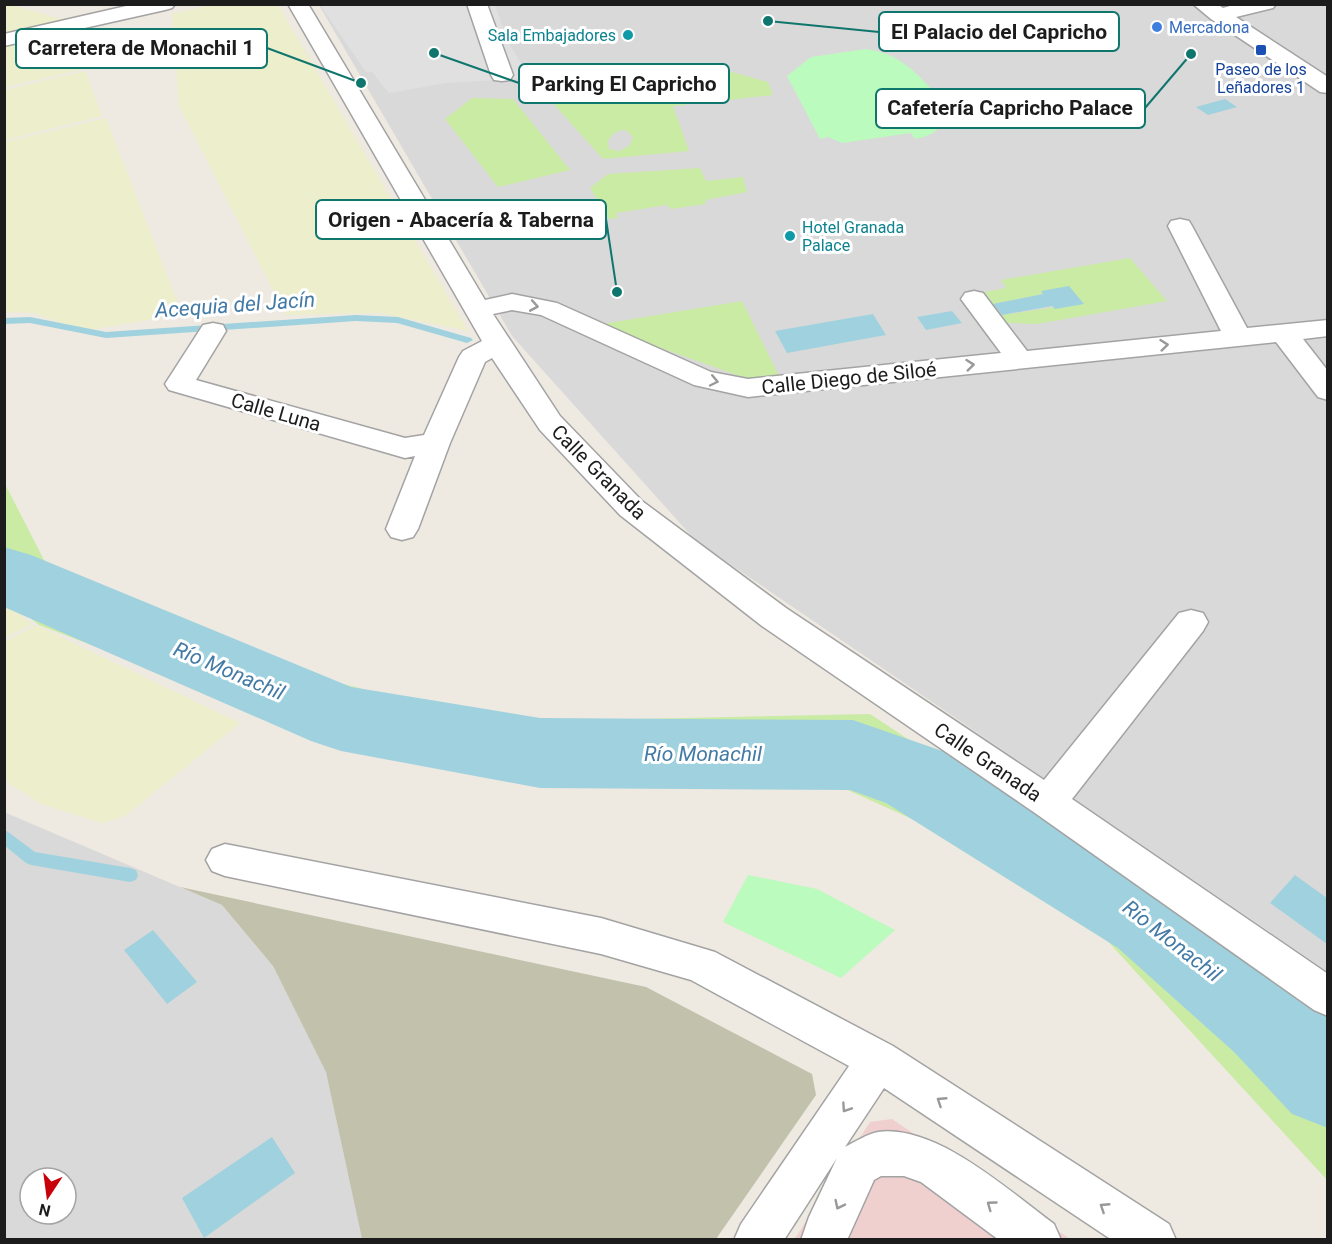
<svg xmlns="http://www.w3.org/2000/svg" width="1332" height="1244" font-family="Roboto,sans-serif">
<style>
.residential{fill:#dad9d9;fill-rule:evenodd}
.commercial{fill:#f0cfcf}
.construction{fill:#c2c1ac}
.farmland{fill:#edeecb}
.grass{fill:#caeba4;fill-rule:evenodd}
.park{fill:#bbfbbd}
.parking{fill:#e0e0e0}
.water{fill:#9fd2de}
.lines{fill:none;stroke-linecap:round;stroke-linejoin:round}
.stream{fill:#9fd2de;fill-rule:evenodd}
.river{fill:#9fd2de;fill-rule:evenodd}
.minor-casing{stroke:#a3a3a3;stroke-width:3}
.minor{fill:#fff;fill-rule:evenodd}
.oneway{stroke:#999}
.shop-dot{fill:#3f7fe0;stroke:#fff;stroke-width:2}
.culture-dot{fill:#0f9aa8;stroke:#fff;stroke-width:2}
.transit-dot{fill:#1a4fb4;stroke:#fff;stroke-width:2}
.labels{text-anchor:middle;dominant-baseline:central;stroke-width:6;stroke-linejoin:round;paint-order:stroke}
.far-shop-label{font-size:16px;fill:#366cbe;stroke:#fff;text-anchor:start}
.far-culture-label{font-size:16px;fill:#0d838f;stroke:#fff;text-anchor:end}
.far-transit-label{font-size:16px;fill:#164399;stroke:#fff}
.street-label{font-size:20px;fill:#1c1c1c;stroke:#fff}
.water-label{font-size:21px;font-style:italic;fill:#437aa6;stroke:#fff}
.leader{fill:none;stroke:#0f766e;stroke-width:2}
.callout-dot{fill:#0f766e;stroke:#fff;stroke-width:2}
.callout{fill:#fff;stroke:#0f766e;stroke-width:2}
.callout-label{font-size:21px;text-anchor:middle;font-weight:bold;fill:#1c1c1c}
</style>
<rect width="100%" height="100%" fill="#eee9e1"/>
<path class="residential" d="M319,5h1008v966l-631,-430 -184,-205z
M4,812l218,93 51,61 53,105 36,168h-357zM30,1178h36v36h-36z"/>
<path class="commercial" d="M892,1119l178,120 -276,1 76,-118z"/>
<path class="construction" d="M180,887l466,100 166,87 4,21 -100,144h-354l-36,-167 -53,-106 -51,-61z"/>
<path class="farmland" d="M5,5h7l56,16 -63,13z
M211,5h67l190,326 -89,-18 -93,2 -107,-209 -7,-92z
M62,31l19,39 -76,17 -1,-44z
M85,71l17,45 -97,24v-50z
M106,118l76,196 -98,17 -51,-18 -28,-1v-170z
M4,602l28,22 -27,14h-1z
M36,625l204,98 -115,93 -23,7 -61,-19 -37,-24 1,-138z"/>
<path class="grass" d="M717,68l51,14 5,13 -100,11 16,45 -86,8 -61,-68zM626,130l7,7 -3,8 -10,6 -11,-2 -1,-8c4,-8 10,-11 18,-11z
M472,98l41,1 57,71 -72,17 -53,-68z
M700,168l6,13 37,-4 4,15 -42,8 1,4 -35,5 -4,-4 -51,8 2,5 -9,1 -19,-31 18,-14z
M1130,258l37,43 -130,23 -30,-1 -5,-8 81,-12 -42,-11 2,2 -50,10 -8,-12 21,-4 -5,-8z
M742,301l37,75 -31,3 -152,-54z
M5,484l39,76 75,48 119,49 148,38 164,26 320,-7 109,72 195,141 42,57 111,115v81l-225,-245 -170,-107 -91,-41 -328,-20 -189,-33 -285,-109 -34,-27z"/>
<path class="park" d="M866,49c11,2 21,4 31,10 27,16 78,69 18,80l-4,-6 -69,10 -14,-6 -8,2 -33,-63 24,-19z
M748,875l69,14 78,41 -54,48 -118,-56z"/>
<path class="parking" d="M320,5h175l13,37 14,23 19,-1 6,13 -100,6 -58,10 -17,-21h-6z"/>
<path class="water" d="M1225,99l12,8 -29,8 -12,-8z
M1069,286l15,18 -29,5 -3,-3 -50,9 -9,-11 50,-10 -2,-3z
M952,311l10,12 -36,7 -9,-13z
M873,314l13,21 -99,18 -12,-22z
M1295,875l32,23v46l-57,-41z
M153,930l44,52 -30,22 -43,-54z
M272,1137l23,36 -91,65 -22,-40z"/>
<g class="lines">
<path class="stream" d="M356,315l42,2 73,21 2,2 -6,3 -70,-20 -41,-2 -250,17 -76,-15 -26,1v-6l26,-1 76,15z
M4,829l31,23 95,16 6,2 2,5 -2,5 -6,2 -99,-17 -5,-2 -22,-18z"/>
<path class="river" d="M4,547l27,8 320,132 189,31 313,2 95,33 236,137 120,96 24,23v119l-36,-14 -58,-62 -116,-104 -232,-145 -36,-13 -310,-2 -199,-37 -30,-10 -307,-134z"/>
<defs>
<path id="minor" d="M135,4h40l-3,4 -7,2 -161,36v-12z
M288,4h20l177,296 27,-6 45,9 154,69 37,7 253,-26 -40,-54 4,-6 9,-2 9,2 44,58 194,-20 -53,-105 3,-5 9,-2 9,2 3,5 55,102 81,-8v16l-25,3 25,32v29l-10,-3 -42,-55 -528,55 -54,-12 -153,-70 -29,-5 -19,4 67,102 82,85 144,107 258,172 135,-167 12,-3 12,3 5,9 -5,9 -131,168 256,175v42l-14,-6 -279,-197 -273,-187 -142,-111 -80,-85 -48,-72 -7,4 -35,81 -32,86 -5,8 -11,3 -11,-3 -5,-8 29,-73 -10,2 -236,-68 -4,-6 38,-59 10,-2 10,2 3,6 -30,49 209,58 19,-3 35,-78 4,-6 19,-10z
M467,4h20l26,71 -3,5 -8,1 -8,-1 -3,-5z
M1193,4h24l6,4 14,-4h39l-3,4 -37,9 92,60v16l-8,-1 -109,-73z
M225,844l376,74 114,34 178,94 276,178 7,16h-64l-228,-152 -39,59c10,-5 22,-13 33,-15 58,-8 131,59 176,92l7,16h-62l-78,-58 -17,-6h-23l-7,4 -27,60h-46l8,-23 28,-59 -53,82h-50l7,-16 108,-158 -158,-86 -90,-26 -376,-78 -13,-5 -6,-11 6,-11z"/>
</defs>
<use href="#minor" class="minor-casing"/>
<use href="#minor" class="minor"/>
</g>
<defs><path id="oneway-chevron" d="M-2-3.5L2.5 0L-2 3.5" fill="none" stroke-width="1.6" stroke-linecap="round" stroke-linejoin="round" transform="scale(1.5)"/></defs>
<g class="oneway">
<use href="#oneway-chevron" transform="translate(534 306) rotate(10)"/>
<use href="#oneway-chevron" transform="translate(1164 345) rotate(-6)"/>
<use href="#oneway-chevron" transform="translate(970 365) rotate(-6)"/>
<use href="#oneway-chevron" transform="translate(714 381) rotate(12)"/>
<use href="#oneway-chevron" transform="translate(941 1101) rotate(-147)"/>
<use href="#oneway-chevron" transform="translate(846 1108) rotate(124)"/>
<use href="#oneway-chevron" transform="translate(839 1205) rotate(116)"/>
<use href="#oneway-chevron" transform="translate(991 1205) rotate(-144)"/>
<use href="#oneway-chevron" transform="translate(1104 1207) rotate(-147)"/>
</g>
<circle class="shop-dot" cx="1157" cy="27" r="6"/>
<g class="culture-dot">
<circle cx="628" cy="35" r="6"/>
<circle cx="790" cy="236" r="6"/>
</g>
<rect class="transit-dot" x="1255" y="44" width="12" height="12" rx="3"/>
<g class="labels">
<g class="far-shop-label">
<text x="1169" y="27">Mercadona</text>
</g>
<g class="far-culture-label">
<text x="616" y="35">Sala Embajadores</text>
<text x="802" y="227" text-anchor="start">Hotel Granada<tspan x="802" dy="18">Palace</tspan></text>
</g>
<g class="far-transit-label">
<text x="1261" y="69">Paseo de los<tspan x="1261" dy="18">Leñadores 1</tspan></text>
</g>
<g class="street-label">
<text transform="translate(849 378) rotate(-6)">Calle Diego de Siloé</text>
<text transform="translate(276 412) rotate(16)">Calle Luna</text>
<text transform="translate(599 472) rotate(45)">Calle Granada</text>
<text transform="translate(988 762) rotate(34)">Calle Granada</text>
</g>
<g class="water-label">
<text transform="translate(235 305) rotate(-4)">Acequia del Jacín</text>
<text transform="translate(229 671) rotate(23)">Río Monachil</text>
<text x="703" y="754">Río Monachil</text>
<text transform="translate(1172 941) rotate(38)">Río Monachil</text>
</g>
</g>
<path class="leader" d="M768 21L879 32M361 83L267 48M434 53L519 83M1191 54L1145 108M617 292L606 219"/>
<g class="callout-dot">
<circle cx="768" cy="21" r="6"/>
<circle cx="361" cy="83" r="6"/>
<circle cx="434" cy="53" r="6"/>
<circle cx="1191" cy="54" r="6"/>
<circle cx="617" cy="292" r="6"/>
</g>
<g class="callout">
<rect x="879" y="12" width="240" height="39" rx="6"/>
<rect x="16" y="29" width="251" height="39" rx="6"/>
<rect x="519" y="64" width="210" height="39" rx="6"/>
<rect x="876" y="89" width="269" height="39" rx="6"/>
<rect x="316" y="200" width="290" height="39" rx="6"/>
</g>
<g class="callout-label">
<text x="999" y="39">El Palacio del Capricho</text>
<text x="141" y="55">Carretera de Monachil 1</text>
<text x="624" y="91">Parking El Capricho</text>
<text x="1010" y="115">Cafetería Capricho Palace</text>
<text x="461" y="227">Origen - Abacería &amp; Taberna</text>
</g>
<rect width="1332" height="1244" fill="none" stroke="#1c1c1c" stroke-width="12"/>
<g transform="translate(48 1196) rotate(193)"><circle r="28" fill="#ffffff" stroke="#a4a4a4" stroke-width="1.5"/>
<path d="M0-4.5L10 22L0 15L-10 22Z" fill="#c8000a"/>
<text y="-9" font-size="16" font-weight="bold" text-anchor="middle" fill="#1c1c1c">N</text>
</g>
</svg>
